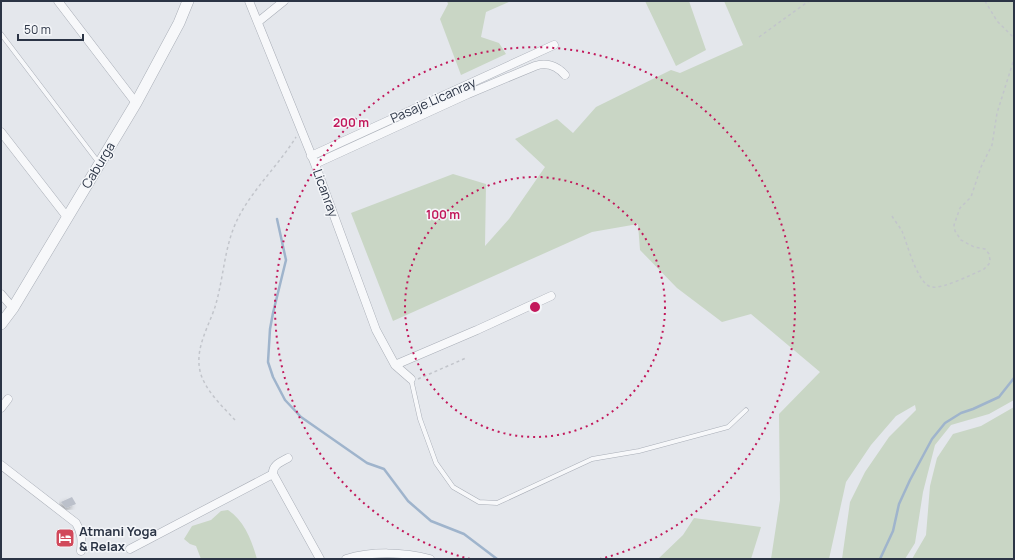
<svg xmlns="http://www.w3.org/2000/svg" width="1015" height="560" font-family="Manrope,sans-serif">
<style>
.green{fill:#c9d6c5}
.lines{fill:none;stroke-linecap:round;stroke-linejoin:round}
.stream{stroke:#9fb4cc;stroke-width:2.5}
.building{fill:#bbc0ca;filter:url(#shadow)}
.service-casing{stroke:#a9aeb7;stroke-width:5}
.minor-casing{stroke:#a9aeb7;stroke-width:9}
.tertiary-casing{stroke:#a9aeb7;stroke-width:12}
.path{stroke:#c2c5cb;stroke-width:1.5;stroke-dasharray:3 3;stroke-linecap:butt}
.service{stroke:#f7f8fa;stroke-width:4}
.minor{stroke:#f7f8fa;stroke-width:8}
.tertiary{stroke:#f7f8fa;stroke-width:11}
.ring{fill:none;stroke:#c2185b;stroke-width:2;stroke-dasharray:2 4}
.labels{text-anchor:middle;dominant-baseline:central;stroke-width:3;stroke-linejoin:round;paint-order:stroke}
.street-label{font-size:13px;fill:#2b3445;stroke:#f4f6f9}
.poi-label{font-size:13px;font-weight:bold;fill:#2b3445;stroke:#f4f6f9;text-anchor:start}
.centre{fill:#c2185b;stroke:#f4f6f9;stroke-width:2}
.ring-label{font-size:12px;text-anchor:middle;font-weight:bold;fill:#c2185b;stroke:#f4f6f9;stroke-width:3;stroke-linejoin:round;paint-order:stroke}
</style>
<defs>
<filter id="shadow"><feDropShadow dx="-3.5" dy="3.5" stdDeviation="2" flood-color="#0004"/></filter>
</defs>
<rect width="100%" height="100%" fill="#e4e7ec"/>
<path class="green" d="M447,1h64l-25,11 -5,25 18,6 7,11 -45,21 -21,-56 8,-15z
M645,1h44l17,49 -30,16z
M724,1h290v399l-25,14 -38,11 -16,20 -12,47 -8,51 -10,16h-63l8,-57 15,-30 24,-35 27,-27 -1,-5 -19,11 -25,29 -25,37 -17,77h-58l9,-59 -1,-86 41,-42 -69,-58 -29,8 -45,-34 -37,-38 -2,-26 -46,8 -199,89 -42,-108 102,-39 33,10 -1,62 24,-27 36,-52 -30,-28 42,-20 16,14 23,-26 75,-37 9,3 63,-28z
M1014,407v152h-102l14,-24 4,-49 7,-28 16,-24 28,-8z
M228,510c16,10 24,31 29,49h-56l-5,-13 -6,-2 -6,-5 8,-13 19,-6 10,-9z
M694,518l67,9 -10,32h-93l25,-24z"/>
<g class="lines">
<path class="stream" d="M277,219l9,41 -13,53 -3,16 -2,33 5,15 12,23 16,17 66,46 17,6 24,32 23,20 33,13 33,25
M880,559l13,-28 6,-27 11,-24 22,-41 13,-16 16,-10 12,-4 26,-12 15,-19"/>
</g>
<path class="building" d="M72,497l4,7 -10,4 -5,-6z"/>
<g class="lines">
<defs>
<path id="service" d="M1,34l98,129
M411,379l9,40 16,44 17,24 26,15 18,1 95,-44 47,-8 89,-24 18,-17"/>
<path id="minor" d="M58,1l78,102
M249,1l66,163 61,166 19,35 16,14
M258,22l26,-21
M1,132l66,85
M311,156l243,-111
M315,164l153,-70 67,-28c11,-4 22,0 30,9
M1,294l12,14
M395,365l82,-35 74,-34
M1,408l7,-9
M288,458c-7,4 -16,7 -15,16l47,85
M1,465l75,58c6,10 6,17 5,28
M130,549l143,-75
M346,559c26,-8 58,-7 84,0"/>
<path id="tertiary" d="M1,324l12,-16 123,-205 43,-80 9,-22"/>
</defs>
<use href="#service" class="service-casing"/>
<use href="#minor" class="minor-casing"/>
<use href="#tertiary" class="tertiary-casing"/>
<path class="path" d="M985,1l12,20 17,17
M759,37l50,-36
M892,216c3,5 7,10 10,15 5,12 16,55 30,56 11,2 41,-13 52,-18l5,-5 1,-4 -1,-6 -4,-5 -11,-2 -13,-7 -6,-9 -1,-6 6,-17 11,-11 10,-30 11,-22 5,-32 17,-54
M418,379l48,-21
M235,420c-13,-14 -31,-31 -35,-49 -5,-23 8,-43 15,-64 8,-26 9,-55 19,-80 14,-34 43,-59 62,-90"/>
<use href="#service" class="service"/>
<use href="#minor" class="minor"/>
<use href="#tertiary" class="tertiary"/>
</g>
<g class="ring">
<circle cx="535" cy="307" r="130"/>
<path d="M470 559A260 260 0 1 1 600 559"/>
</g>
<defs>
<symbol id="hotel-square" viewBox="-11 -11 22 22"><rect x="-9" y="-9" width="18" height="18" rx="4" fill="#d1495b" stroke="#f4f6f9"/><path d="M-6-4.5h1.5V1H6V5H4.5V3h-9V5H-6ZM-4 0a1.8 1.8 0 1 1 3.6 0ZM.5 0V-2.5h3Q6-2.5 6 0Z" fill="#fff"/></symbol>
</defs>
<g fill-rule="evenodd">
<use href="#hotel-square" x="54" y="527" width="22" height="22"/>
</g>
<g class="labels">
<g class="street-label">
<text transform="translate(433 100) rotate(-24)">Pasaje Licanray</text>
<text transform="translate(98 165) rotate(-59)">Caburga</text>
<text transform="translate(326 193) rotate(70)">Licanray</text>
</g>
<g class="poi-label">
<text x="79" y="531">Atmani Yoga<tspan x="79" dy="15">&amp; Relax</tspan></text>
</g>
</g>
<circle cx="535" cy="307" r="6" class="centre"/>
<g class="ring-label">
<text x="351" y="127">200 m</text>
<text x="443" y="219">100 m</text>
</g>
<rect width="1015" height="560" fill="none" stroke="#2b3445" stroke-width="4"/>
<path d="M18 34v6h65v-6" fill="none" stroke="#2b3445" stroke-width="2"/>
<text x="24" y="34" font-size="12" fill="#2b3445" stroke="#f4f6f9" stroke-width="3" paint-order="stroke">50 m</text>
</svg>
